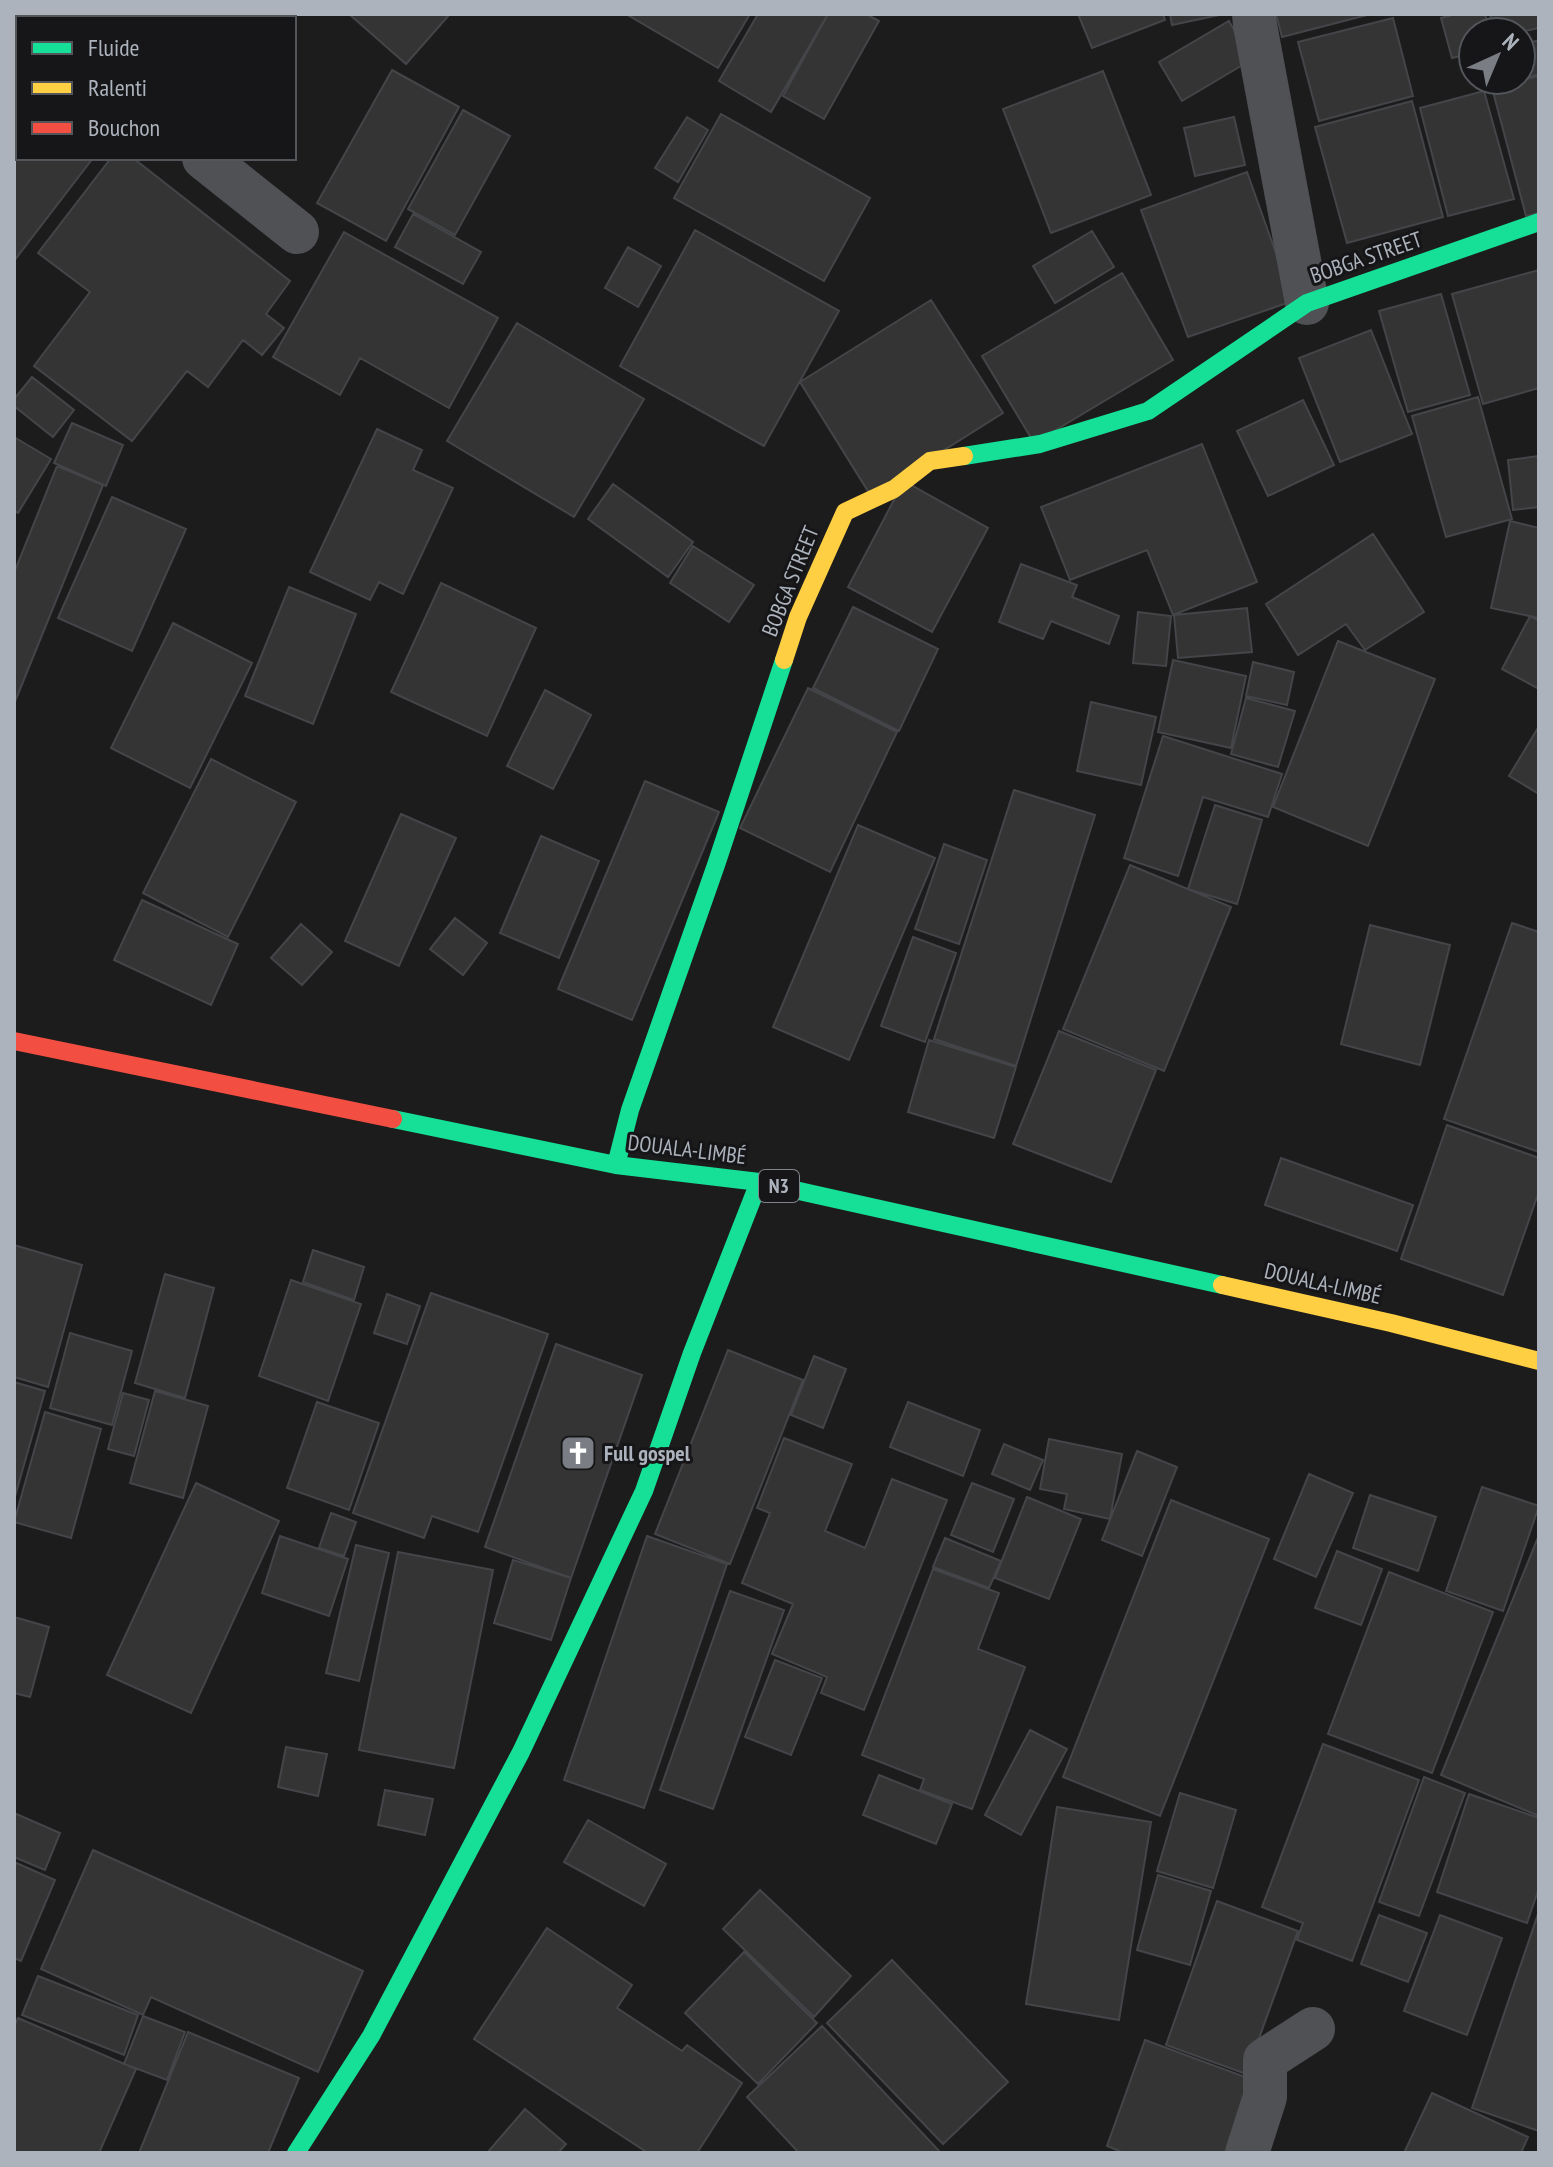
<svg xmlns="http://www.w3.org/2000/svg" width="1553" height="2167" font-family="'PT Sans Narrow',sans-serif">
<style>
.building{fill:#343434;stroke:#444548;stroke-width:2}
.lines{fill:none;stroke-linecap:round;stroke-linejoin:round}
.street{stroke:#505155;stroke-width:44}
.fast{stroke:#16e098;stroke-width:18}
.slow{stroke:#ffcf43;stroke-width:18}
.jam{stroke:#f24e42;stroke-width:18}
.labels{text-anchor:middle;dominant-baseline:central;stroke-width:6;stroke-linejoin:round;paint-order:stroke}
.shield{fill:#161618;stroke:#80848b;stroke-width:2}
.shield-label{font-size:20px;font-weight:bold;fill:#adb3bc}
.street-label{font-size:22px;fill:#adb3bc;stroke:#161618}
.poi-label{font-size:22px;font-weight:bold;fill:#adb3bc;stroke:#161618;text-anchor:start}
</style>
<rect width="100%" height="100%" fill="#1c1c1c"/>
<path class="building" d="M31,14h118l-3,4h-110z
M349,14h101l-44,50z
M626,14h124l-32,54z
M758,14h70l-57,98 -52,-31z
M828,14h38l13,7 -55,98 -41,-23z
M1078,14h85l2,6 -73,28z
M1170,14h54l-52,11z
M1276,14h95l-89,23z
M1456,14h29l5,18h-17v21l-21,5 -11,-40z
M1490,14h49v14l-19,4h-26z
M1393,18l20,78 -94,25 -21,-79z
M1229,21l22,39 -69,41 -23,-39z
M1539,40v34l-18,5v-34z
M14,66l4,3v89h75l-79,103z
M392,70l67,37 -73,134 -69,-38z
M1103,71l48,124 -100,38 -48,-124z
M1539,76v137l-13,3 -34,-128z
M1484,91l30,108 -66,17 -28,-108z
M1412,101l31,116 -96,26 -32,-116z
M463,110l47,26 -55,99 -47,-26z
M721,114l149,84 -46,83 -150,-83z
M687,117l21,13 -30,52 -23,-14z
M1234,117l11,48 -50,11 -11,-48z
M111,158h22l157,123 -24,33 18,14 -22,27 -19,-15 -35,47 -21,-16 -55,70 -98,-75 56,-74 -52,-39z
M1247,172l46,129 -105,36 -47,-127z
M413,214l68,38 -18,32 -68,-37z
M695,230l144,81 -75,135 -144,-80z
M1092,231l22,36 -59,36 -22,-37z
M344,232l154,86 -49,90 -89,-50 -20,37 -67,-38z
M628,247l33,19 -23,41 -33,-19z
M1539,270v118l-56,16 -31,-110z
M1122,273l51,87 -139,83 -52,-87z
M1441,294l29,101 -62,17 -29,-101z
M931,300l72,113 -132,83 -71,-114z
M517,323l127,76 -70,118 -127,-76z
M1371,330l41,104 -72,28 -41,-104z
M32,377l42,33 -21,27 -39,-31v-7z
M1478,397l34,122 -66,18 -34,-121z
M1303,400l31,65 -66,31 -31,-65z
M72,423l51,22 -17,41 -52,-23z
M377,429l45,21 -9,20 40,18 -50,106 -24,-12 -9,18 -60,-28z
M14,437l37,22 -33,54 -4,-2z
M1202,444l55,138 -84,33 -26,-65 -77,30 -29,-73z
M1539,456v51l-26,3 -5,-50z
M57,466l46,19 -89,219v-131z
M904,481l84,47 -56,104 -84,-45z
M613,484l80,58 -25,35 -80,-58z
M112,497l74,32 -54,122 -74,-33z
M1510,521l29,7v90l-48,-10z
M1373,534l51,78 -59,38 -19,-26 -48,31 -32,-51z
M693,546l61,39 -25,37 -59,-39z
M1021,564l56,21 -5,12 47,19 -10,28 -58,-23 -8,18 -44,-17z
M441,583l95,45 -49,108 -96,-44z
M289,587l67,27 -43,110 -68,-28z
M853,607l85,42 -39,82 -86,-43z
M1247,608l5,44 -74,6 -4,-43z
M1138,612l33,4 -5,50 -33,-3z
M1530,616l9,5v68l-37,-20z
M173,623l79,40 -62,125 -79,-40z
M1338,641l97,38 -67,167 -95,-39z
M1173,660l73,16 -15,72 -73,-16z
M1253,662l41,10 -7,33 -41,-9z
M808,688l89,44 -67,140 -90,-44z
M545,690l46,25 -38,74 -46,-23z
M1246,698l49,13 -17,56 -47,-13z
M1091,702l65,15 -15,68 -64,-14z
M1539,726v68l-30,-18z
M1163,736l119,38 -14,43 -65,-20 -25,79 -54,-18z
M211,759l85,43 -68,135 -85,-44z
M645,781l74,31 -87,208 -74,-31z
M1014,790l81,25 -79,251 -82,-27z
M1215,805l47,15 -25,84 -49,-15z
M401,814l55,24 -57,128 -54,-25z
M858,825l77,33 -86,202 -76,-33z
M541,836l58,25 -40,97 -59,-25z
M944,844l43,16 -28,84 -44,-15z
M1130,865l101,42 -67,164 -101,-42z
M142,900l96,44 -27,61 -97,-45z
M455,918l32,25 -24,32 -33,-26z
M1512,923l27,9v220l-95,-33z
M301,924l31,28 -30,33 -31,-27z
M1370,925l80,20 -30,120 -79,-21z
M913,937l43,16 -31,89 -44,-16z
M1059,1031l97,39 -45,112 -98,-38z
M929,1040l87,27 -22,71 -86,-26z
M1447,1125l92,33v33l-36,104 -102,-36z
M1281,1158l132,47 -16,46 -132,-46z
M14,1245l68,20 -34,122 -34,-10z
M313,1250l51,17 -10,33 -51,-18z
M165,1274l49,14 -29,110 -50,-15z
M291,1280l70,24 -33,97 -69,-25z
M431,1293l117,41 -70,198 -46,-16 -8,22 -71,-25z
M387,1294l33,12 -13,38 -33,-11z
M70,1333l62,18 -20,74 -62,-17z
M556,1344l86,31 -71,203 -86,-31z
M728,1350l75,30 -73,184 -75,-30z
M814,1356l32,13 -23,59 -32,-13z
M14,1382l31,9 -31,109z
M155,1391l53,15 -25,92 -53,-15z
M123,1393l26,7 -15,56 -26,-7z
M317,1402l62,21 -30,87 -62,-22z
M908,1402l72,28 -17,46 -73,-29z
M45,1412l56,17 -30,109 -57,-16z
M784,1438l68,26 -27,67 40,17 27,-69 55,21 -83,210 -43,-17 6,-16 -55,-23 21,-50 -51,-21 28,-70 -13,-5z
M1049,1439l73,15 -12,65 -46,-10 3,-15 -27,-5z
M1004,1444l39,16 -13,30 -38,-16z
M1137,1451l40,16 -35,89 -40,-16z
M1309,1474l44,19 -37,84 -42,-18z
M196,1483l83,38 -88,192 -84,-38z
M972,1483l42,16 -21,53 -42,-17z
M1482,1487l57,19 -36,105 -57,-20z
M1370,1495l66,22 -18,54 -65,-23z
M1027,1497l54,22 -32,80 -54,-21z
M1171,1500l98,39 -109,277 -97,-39z
M331,1513l25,9 -12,34 -25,-8z
M1539,1535v281l-98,-41z
M280,1536l68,23 -19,57 -67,-23z
M647,1536l80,28 -83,244 -80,-28z
M945,1538l56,23 -12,27 -56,-21z
M356,1545l33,8 -30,128 -33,-8z
M1337,1551l45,18 -21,56 -46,-17z
M398,1552l95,18 -39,198 -95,-18z
M513,1560l58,18 -20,62 -57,-17z
M933,1569l66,24 -21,56 47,18 -53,142 -52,-19 4,-11 -62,-24z
M1389,1572l104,40 -61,161 -104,-39z
M730,1591l54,19 -71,199 -53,-19z
M14,1617l35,10 -19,70 -16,-4z
M775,1660l47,18 -31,77 -46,-18z
M1030,1730l37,19 -46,86 -36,-20z
M1323,1744l96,36 -67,181 -55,-21 6,-17 -41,-16z
M286,1747l41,7 -9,42 -40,-9z
M879,1775l73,29 -16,40 -73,-29z
M1424,1777l41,16 -46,123 -40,-14z
M385,1790l48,9 -8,36 -47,-10z
M1180,1793l56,17 -23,78 -56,-17z
M1469,1794l70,24v70l-12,35 -90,-31z
M1057,1807l94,15 -32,198 -93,-16z
M14,1813l46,20 -15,37 -31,-13z
M588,1820l78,44 -22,42 -80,-44z
M93,1850l270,121 -45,101 -167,-75 -8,18 -102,-46z
M14,1862l41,18 -34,81 -7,-3z
M1158,1875l53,16 -21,74 -53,-15z
M760,1890l91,86 -37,41 -91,-88z
M1217,1901l81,30 -52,143 -80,-29z
M1539,1911v220l-67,-23z
M1379,1915l48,18 -19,49 -47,-18z
M1440,1915l62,23 -35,97 -63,-24z
M547,1928l85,57 -15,23 65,43 5,-6 55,38 -45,70h-49l-174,-114z
M744,1952l73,71 -59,61 -73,-71z
M892,1960l116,122 -65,62 -116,-121z
M38,1976l100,39 -14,40 -102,-40z
M143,2016l42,16 -18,48 -43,-16z
M18,2018l118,51 -37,84h-85v-127z
M822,2026l119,127h-142l-52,-56z
M188,2032l111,46 -31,75h-129z
M1145,2040l111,41 -26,72h-106l-17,-7z
M1432,2093l96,44 -7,16h-117z
M525,2109l41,35 -8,9h-71z"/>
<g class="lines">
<path class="street" d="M19,14l5,4
M1254,14l1,11 52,278
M204,158l93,74
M1247,2153l18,-56v-37l48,-31"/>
<path class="fast" d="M964,456l76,-12 108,-33 159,-108 232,-81
M393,1119l223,46 143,17 463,103
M616,1165l14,-55 86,-245 68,-205
M296,2153l75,-117 150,-284 123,-261 48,-138 67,-171"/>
<path class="slow" d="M784,660l14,-43 47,-105 49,-23 36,-28 34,-5
M1222,1285l169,38 148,38"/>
<path class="jam" d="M14,1041l379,78"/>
</g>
<defs>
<symbol id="church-square" viewBox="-11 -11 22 22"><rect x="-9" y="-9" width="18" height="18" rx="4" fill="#7a7e84" stroke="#161618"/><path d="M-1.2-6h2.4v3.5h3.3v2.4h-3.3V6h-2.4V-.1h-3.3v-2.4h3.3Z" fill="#fff"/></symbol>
</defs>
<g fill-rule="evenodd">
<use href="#church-square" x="558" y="1433" width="40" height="40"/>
</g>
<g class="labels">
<rect class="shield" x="759" y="1170" width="40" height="32" rx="6"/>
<g class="shield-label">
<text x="779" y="1186">N3</text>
</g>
<g class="street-label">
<text transform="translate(1366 257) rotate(-19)">BOBGA STREET</text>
<text transform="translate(790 581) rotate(-68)">BOBGA STREET</text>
<text transform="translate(687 1149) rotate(7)">DOUALA-LIMBÉ</text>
<text transform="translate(1323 1283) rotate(13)">DOUALA-LIMBÉ</text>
</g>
<g class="poi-label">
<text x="604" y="1453">Full gospel</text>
</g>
</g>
<rect width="1553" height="2167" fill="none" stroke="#adb3bc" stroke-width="32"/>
<rect x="16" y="16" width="280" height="144" fill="#161618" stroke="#52555a" stroke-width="2"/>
<rect x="32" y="42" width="40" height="12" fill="#16e098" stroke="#52555a" stroke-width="2"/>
<text x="88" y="56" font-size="24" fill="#adb3bc">Fluide</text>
<rect x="32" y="82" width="40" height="12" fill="#ffcf43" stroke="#52555a" stroke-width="2"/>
<text x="88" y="96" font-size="24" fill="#adb3bc">Ralenti</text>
<rect x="32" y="122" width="40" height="12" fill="#f24e42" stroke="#52555a" stroke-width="2"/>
<text x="88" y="136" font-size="24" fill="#adb3bc">Bouchon</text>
<g transform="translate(1497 56) rotate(44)"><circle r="38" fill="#161618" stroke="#52555a" stroke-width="2"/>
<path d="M0-6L14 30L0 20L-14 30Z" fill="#7a7e84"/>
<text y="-12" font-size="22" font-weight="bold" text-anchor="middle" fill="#adb3bc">N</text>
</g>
</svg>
